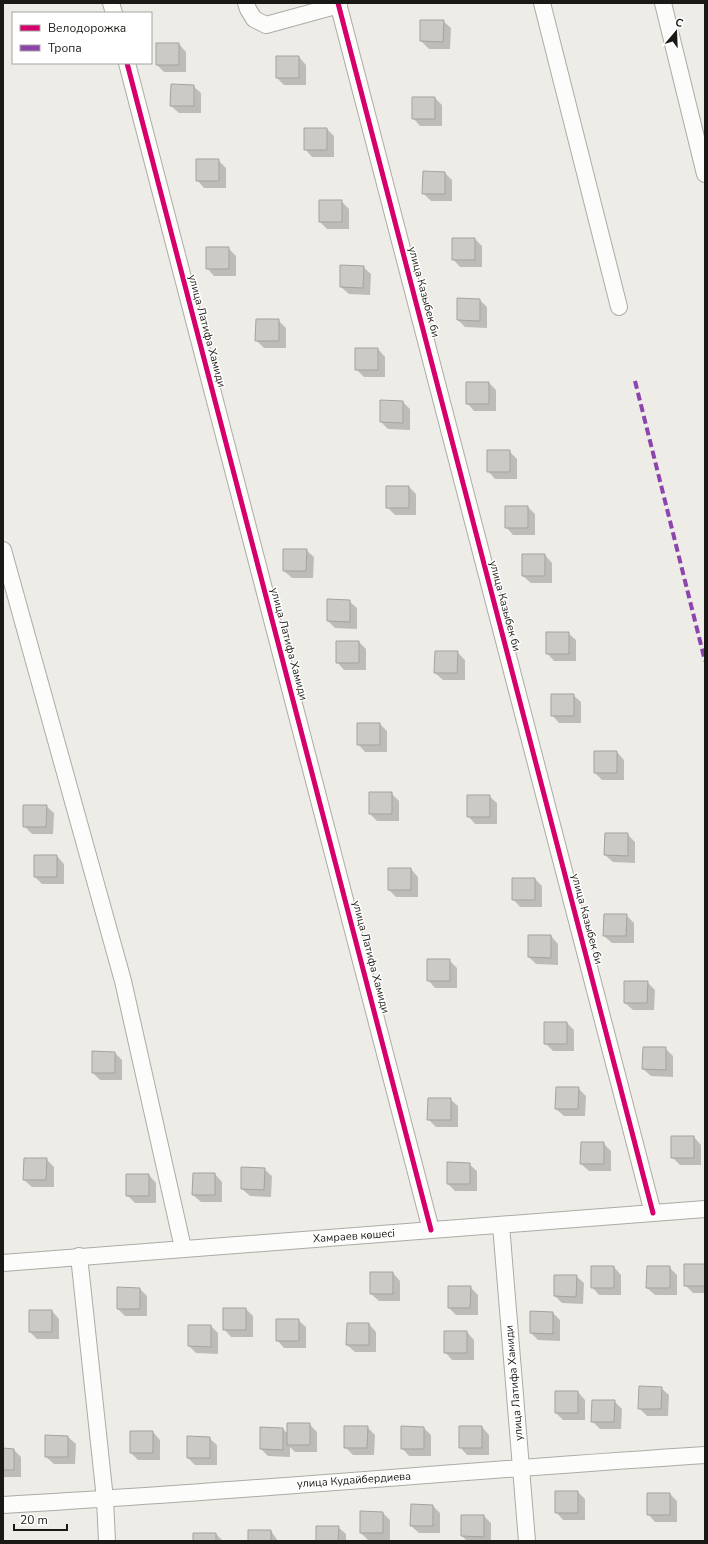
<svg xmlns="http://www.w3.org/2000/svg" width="708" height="1544" font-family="'Nunito Sans',sans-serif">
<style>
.shadow{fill:#0003}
.building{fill:#cccac6;stroke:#a4a39f}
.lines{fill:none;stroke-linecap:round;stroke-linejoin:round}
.street-casing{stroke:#acaba6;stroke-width:18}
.street{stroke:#fcfcfb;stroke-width:16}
.quiet{stroke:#8e44ad;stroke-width:4;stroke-dasharray:8 4;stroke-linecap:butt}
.cycleway-casing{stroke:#fff;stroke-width:8}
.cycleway{stroke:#d6006c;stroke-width:5}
.labels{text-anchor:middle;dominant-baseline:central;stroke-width:3;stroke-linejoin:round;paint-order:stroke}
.street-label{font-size:11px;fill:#1a1915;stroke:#fff}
</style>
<rect width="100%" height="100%" fill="#edece6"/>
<path class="shadow" d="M421,21h22l8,7 -1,21h-21l-8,-8z
M179,44l7,8v20h-22l-7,-7z
M299,57l7,8v20h-22l-7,-7z
M193,86l8,7v20h-22l-8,-7z
M435,98l7,7v21h-22l-7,-8z
M327,129l7,7v21h-22l-7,-8z
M218,160l8,8v20h-22l-7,-8z
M445,173l7,7v21h-21l-8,-8z
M341,201l8,8v20h-22l-7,-7z
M475,239l7,7v21h-22l-7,-8z
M228,248l8,8v20h-22l-7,-8z
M363,267l8,7 -1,21 -21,-1 -8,-7z
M458,299l22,1 7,7v21l-22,-1 -7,-7z
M278,320l8,8v20h-22l-8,-8z
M378,349l7,8v20h-21l-8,-8z
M489,383l7,7v21h-22l-7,-8z
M403,402l7,7v21l-22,-1 -7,-7z
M509,451l8,8v20h-22l-7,-8z
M409,487l7,7v21h-21l-8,-8z
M528,507l7,7v21h-22l-7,-8z
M306,550l8,7 -1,21h-21l-8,-7z
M545,555l7,8v20h-21l-8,-7z
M349,601l8,7v21l-22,-1 -7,-7z
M568,633l8,7v21h-22l-7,-8z
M359,642l7,7v21h-22l-7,-8z
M457,652l8,8v20h-22l-8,-7z
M573,695l8,7v21h-22l-7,-8z
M380,724l7,7v21h-22l-7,-8z
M617,752l7,8v20h-22l-7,-7z
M391,793l8,8v20h-22l-7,-7z
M489,796l8,7v21h-22l-7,-8z
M46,806l8,7 -1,21h-21l-8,-8z
M627,834l8,8v21l-22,-1 -8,-7z
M57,856l7,8v20h-22l-7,-7z
M411,869l7,8v20h-22l-7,-7z
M535,879l7,7v21h-22l-7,-8z
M626,915l8,8v20h-22l-8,-7z
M551,936l7,8v21l-22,-1 -7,-7z
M449,960l8,8v20h-22l-7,-8z
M647,982l8,8 -1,20h-21l-8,-7z
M567,1023l7,7v21h-21l-8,-8z
M665,1048l8,8v21l-22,-1 -8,-7z
M115,1053l7,7v20h-22l-7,-7z
M578,1088l8,8 -1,20h-21l-8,-7z
M450,1099l8,7v21h-22l-8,-8z
M672,1137h22l7,8v20h-21l-8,-8z
M603,1143l8,8v20h-22l-8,-7z
M46,1159l8,8v20h-22l-8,-7z
M469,1164l8,7v20h-22l-7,-7z
M264,1169l8,7 -1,21 -21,-1 -8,-7z
M215,1174l7,8v20h-21l-8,-7z
M127,1175h22l7,8v20h-21l-8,-8z
M705,1265v28h-12l-8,-8z
M614,1267l7,8v20h-22l-7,-8z
M669,1267l8,8v20h-22l-8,-7z
M393,1273l7,8v20h-21l-8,-7z
M576,1276l8,7 -1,21 -21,-1 -7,-7z
M470,1287l8,8v20h-22l-7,-7z
M140,1289l7,7v20h-22l-7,-7z
M246,1309l7,7v21h-22l-7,-8z
M52,1311l7,8v20h-22l-7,-7z
M553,1313l7,7v21l-22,-1 -7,-7z
M298,1320l8,7v21h-22l-7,-8z
M348,1324h21l7,8v20h-21l-8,-7z
M211,1326l7,7v21l-22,-1 -7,-7z
M467,1332l7,8v20h-22l-7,-8z
M661,1388l8,7 -1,21h-21l-8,-8z
M578,1392l7,8v20h-22l-7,-7z
M614,1401l8,8 -1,20h-21l-8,-8z
M309,1424l8,8v20h-22l-5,-5v10l-22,-1 -7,-7 22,-20 5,5z
M367,1427l8,8 -1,20h-21l-8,-8z
M482,1427l7,8v20h-22l-7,-8z
M424,1428l7,7v21h-22l-7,-8z
M153,1432l7,8v20h-22l-7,-7z
M46,1436l22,1 8,7 -1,20h-21l-8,-7z
M209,1438l8,7v20h-22l-7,-7z
M3,1449l11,1 7,7v20h-18z
M578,1492l7,7v21h-22l-7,-8z
M670,1494l7,7v21h-22l-7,-8z
M433,1506l7,7v20h-21l-8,-7z
M383,1513l7,7v20h-22l-7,-7z
M462,1516h22l7,7v18h-24l-5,-5z
M338,1527l8,7v7h-29z
M271,1531l7,10h-29z
M216,1534l7,7h-29z"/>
<path class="building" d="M420,20h24l-1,22 -23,-1z
M156,43h23v22h-23z
M276,56h23v22h-23z
M171,84l23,1v21h-24z
M412,97h23v22h-23z
M304,128h23v22h-23z
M196,159h23v22h-23z
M423,171l22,1v22h-23z
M319,200h23v22h-23z
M452,238h23v22h-23z
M206,247h23v22h-23z
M340,265l24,1 -1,22 -23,-1z
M457,298l23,1v22l-23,-1z
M256,319h23v22h-24z
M355,348h23v22h-23z
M466,382h23v22h-23z
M380,400l23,1v22l-23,-1z
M487,450h23v22h-23z
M386,486h23v22h-23z
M505,506h23v22h-23z
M283,549h24l-1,22h-23z
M522,554h23v22h-23z
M327,599l23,1v22l-23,-1z
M546,632h23v22h-23z
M336,641h23v22h-23z
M435,651h23l-1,22h-23z
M551,694h23v22h-23z
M357,723h23v22h-23z
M594,751h23v22h-23z
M369,792h23v22h-23z
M467,795h23v22h-23z
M23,805h24l-1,22h-23z
M605,833h23v23l-24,-1z
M34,855h23v22h-23z
M388,868h23v22h-23z
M512,878h23v22h-23z
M604,914h23l-1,22h-23z
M528,935h23v23l-23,-1z
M427,959h23v22h-23z
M624,981h24l-1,22h-23z
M544,1022h23v22h-23z
M643,1047h23v23l-24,-1z
M92,1051l23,1v21h-23z
M556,1087h23l-1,22h-23z
M428,1098h23v22h-24z
M671,1136h23v22h-23z
M581,1142h23v22h-24z
M24,1158h23l-1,22h-23z
M447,1162l23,1v21h-23z
M241,1167l24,1 -1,22 -23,-1z
M193,1173h22v22h-23z
M126,1174h23v22h-23z
M684,1264h21v22h-21z
M591,1266h23v22h-23z
M647,1266h23v22h-24z
M370,1272h23v22h-23z
M554,1275h23l-1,22 -22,-1z
M448,1286h23l-1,22h-22z
M117,1287l23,1v21h-23z
M223,1308h23v22h-23z
M29,1310h23v22h-23z
M530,1311l23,1v22l-23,-1z
M276,1319h23v22h-23z
M347,1323h22v22h-23z
M188,1325h23v22l-23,-1z
M444,1331h23v22h-23z
M639,1386l23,1 -1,22h-23z
M555,1391h23v22h-23z
M592,1400h23l-1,22h-23z
M287,1423h23v22h-23z
M344,1426h24l-1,22h-23z
M401,1426l23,1v22h-23z
M459,1426h23v22h-23z
M260,1427l23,1v22l-23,-1z
M130,1431h23v22h-23z
M45,1435l23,1v21h-23z
M187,1436l23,1v21h-23z
M3,1448l11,1v21h-11z
M555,1491h23v22h-23z
M647,1493h23v22h-23z
M411,1504l22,1v21h-23z
M360,1511l23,1v21h-23z
M461,1515h23v22l-23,-1z
M316,1526h23l-1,15h-22z
M248,1530h23v11h-23z
M193,1533h23v8h-23z"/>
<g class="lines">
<defs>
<path id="street" d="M111,3l3,10
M246,3l2,6 6,10 12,6 73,-20
M338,3l315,1210
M542,3l77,304
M663,3l42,171
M127,63l304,1167
M3,550l120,431 60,267
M501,1225l26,316
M79,1256l26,243 2,42
M3,1263l702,-54
M3,1505c234,-13 468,-35 702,-50"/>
</defs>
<use href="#street" class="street-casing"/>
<use href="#street" class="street"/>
<path class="quiet" d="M635,381l70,280"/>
<defs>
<path id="cycleway" d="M338,3l315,1210
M127,63l304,1167"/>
</defs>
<use href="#cycleway" class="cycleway-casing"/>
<use href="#cycleway" class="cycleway"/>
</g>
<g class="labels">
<g class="street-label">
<text transform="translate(424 292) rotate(75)">улица Казыбек би</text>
<text transform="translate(207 331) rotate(75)">улица Латифа Хамиди</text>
<text transform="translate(505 606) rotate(75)">улица Казыбек би</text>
<text transform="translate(289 644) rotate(75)">улица Латифа Хамиди</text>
<text transform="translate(587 919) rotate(75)">улица Казыбек би</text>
<text transform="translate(371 957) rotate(75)">улица Латифа Хамиди</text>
<text transform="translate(354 1236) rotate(-4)">Хамраев көшесі</text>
<text transform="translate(514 1383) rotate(-95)">улица Латифа Хамиди</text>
<text transform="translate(354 1480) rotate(-4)">улица Кудайбердиева</text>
</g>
</g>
<rect width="708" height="1544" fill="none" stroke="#1a1915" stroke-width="8"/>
<rect x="12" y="12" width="140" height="52" fill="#ffffff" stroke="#a3a3a1"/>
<rect x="20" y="25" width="20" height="6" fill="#d6006c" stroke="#a3a3a1"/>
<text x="48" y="32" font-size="12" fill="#1a1915">Велодорожка</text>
<rect x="20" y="45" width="20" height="6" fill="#8e44ad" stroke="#a3a3a1"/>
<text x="48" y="52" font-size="12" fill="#1a1915">Тропа</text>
<g transform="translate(676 32) rotate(19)" stroke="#ffffff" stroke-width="3" paint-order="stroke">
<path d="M0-3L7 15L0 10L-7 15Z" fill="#1a1915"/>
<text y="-6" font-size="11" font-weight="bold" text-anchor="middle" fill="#1a1915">С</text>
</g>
<path d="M14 1524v6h53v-6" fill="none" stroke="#1a1915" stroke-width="2"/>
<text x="20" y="1524" font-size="12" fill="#1a1915" stroke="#ffffff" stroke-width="3" paint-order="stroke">20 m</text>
</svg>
